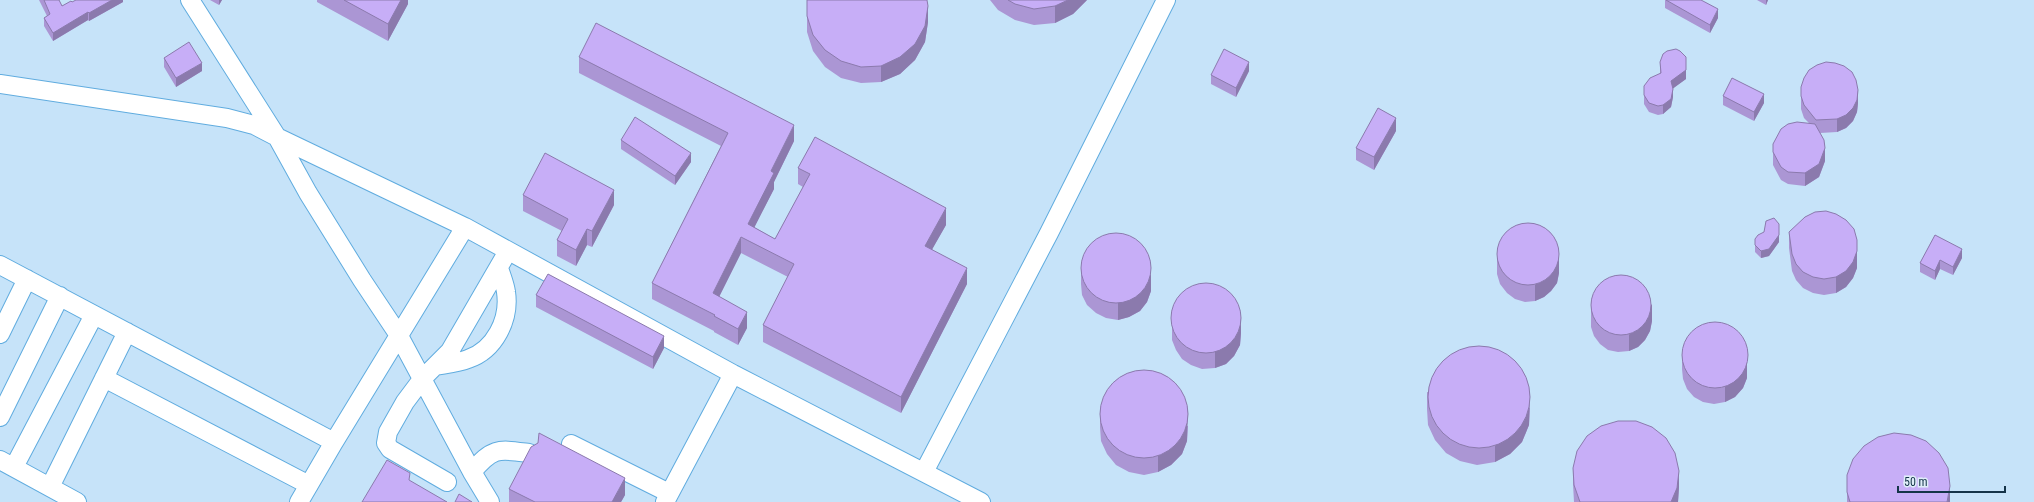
<svg xmlns="http://www.w3.org/2000/svg" width="2034" height="502" font-family="'Roboto Condensed',sans-serif">
<style>
.lines{fill:none;stroke-linecap:round;stroke-linejoin:round}
.minor-casing{stroke:#60acdf;stroke-width:20}
.minor{stroke:#fff;stroke-width:18}
.wall{fill:#ab96d4}
.shaded-wall{fill:#8b7aad}
.building{fill:#c7aef7;stroke:#8b7aad}
</style>
<rect width="100%" height="100%" fill="#c6e3f9"/>
<g class="lines">
<defs>
<path id="minor" d="M190,0l87,137 188,90 268,147 248,128
M0,84l227,34 27,7 23,12 31,56 54,87 36,54 74,138 18,30
M0,265l334,177 131,-215
M0,334l27,-55
M435,366c11,-2 23,-3 33,-7 27,-9 42,-40 38,-67 -1,-8 -5,-17 -7,-24
M104,378l205,107
M0,417l60,-121
M571,444l98,49
M0,460l77,42
M14,467l80,-152
M472,472c21,-25 26,-23 57,-19
M924,472l125,-239 117,-233
M447,482l-57,-33 -4,-6 2,-11 17,-30 18,-24 27,-27 58,-100
M50,487l77,-155
M299,502l35,-60
M665,502l68,-128"/>
</defs>
<use href="#minor" class="minor-casing"/>
<use href="#minor" class="minor"/>
</g>
<path class="wall" d="M39,0h20l3,6 10,-4 51,-2v2l-34,19 -1,-1 -35,21 -9,-15v-8l3,-2z
M210,0h12l-3,5z
M317,0h91v4l-20,37 -71,-39z
M807,0l121,22 -3,20 -10,18 -15,14 -19,8 -20,1 -20,-5 -16,-11 -12,-16 -6,-19z
M990,0h97l-14,14 -18,9 -21,2 -19,-5 -17,-10z
M1665,0h36l17,18 -8,15 -45,-25z
M1757,0h11l-2,5z
M579,57l215,84 -20,41v7l-20,38 21,12 28,-52 -5,-3v-16l148,57 -14,24 35,35 -66,129 -138,-71v-17l25,-48 -47,-24 -22,44 28,31 -9,17 -24,-13v-1l-62,-32v-16l69,-137 -142,-73z
M164,58l38,13 -26,16 -12,-20z
M1660,62l26,4v13l-13,9v9l-2,10 -8,7 -5,1 -9,-3 -5,-8v-18l16,-12z
M1249,71l-13,26 -25,-13v-9z
M1801,87l57,16 -1,9 -4,9 -7,7 -9,4 -17,1 5,28 -6,16 -14,9 -17,-2 -7,-4 -8,-15v-21l36,-21 -5,-5 -3,-9z
M1723,96l41,7 -10,18 -31,-16z
M1396,131l-22,39 -18,-10v-12z
M621,140l70,22 -16,23 -54,-36z
M523,195l91,10 -22,42 -5,-2 -11,21 -19,-10v-16l5,-9 -39,-20z
M1789,232l68,36 -4,10 -7,9 -10,6 -12,2 -11,-2 -10,-5 -7,-8 -4,-9 -3,-23z
M1935,235l27,23 -9,17 -13,-6 -5,11 -15,-8v-9z
M1755,239l24,3 -10,14 -8,2 -6,-6z
M1497,258l62,15 -2,10 -6,8 -7,6 -9,4 -10,1 -10,-3 -8,-6 -7,-9 -3,-10z
M1081,267l70,24 -4,11 -7,9 -11,6 -11,3 -12,-2 -10,-5 -9,-8 -5,-10 -1,-11z
M536,295l128,53 -11,21 -117,-62z
M1591,301l61,20 -2,10 -5,9 -7,7 -9,4 -11,1 -10,-2 -8,-6 -6,-8 -3,-9z
M1172,312l69,21 -1,12 -6,11 -8,8 -11,4 -13,1 -11,-4 -9,-6 -6,-9 -4,-10z
M1682,353l65,14v11l-4,10 -8,9 -10,5 -11,2 -11,-2 -9,-5 -7,-8 -4,-10 -1,-10z
M1427,392l103,16 -1,17 -7,17 -12,12 -15,8 -18,3 -17,-4 -14,-8 -11,-13 -7,-15 -1,-16z
M1100,410l88,16 -1,15 -5,13 -11,11 -13,7 -14,3 -15,-3 -13,-7 -9,-11 -6,-13 -1,-14z
M538,443l87,52 -4,7h-112v-13z
M1573,468l106,19 -1,15h-104l-1,-18z
M1847,475l103,27h-103z"/>
<path class="shaded-wall" d="M112,0h11v2l-34,19v-8z
M219,0h3l-3,5z
M401,0h7v4l-20,37v-17z
M1068,0h19l-14,14 -18,9v-17z
M1766,0h2l-2,5z
M928,6v16l-3,20 -10,18 -15,14 -19,8v-16z
M1718,9v9l-8,15v-8z
M88,12v8l-35,21v-8z
M1686,57v22l-15,11v-9z
M1249,62v9l-13,26v-9z
M202,63v8l-26,16v-9z
M1673,89v8l-2,10 -8,7v-9z
M1858,90v13l-1,9 -4,9 -7,7 -9,4v-13z
M1764,94v9l-10,18v-9z
M1396,118v13l-22,39v-13z
M794,125v16l-20,41v7l-26,51v-16l23,-53z
M1825,148v13l-6,16 -14,9v-13z
M691,153v9l-16,23v-9z
M614,190v15l-22,42v-16z
M946,208v17l-21,37v-16z
M587,229v16l-11,21v-16z
M1779,235v7l-10,14 -8,2v-7z
M741,237v16l-28,56v-16z
M1962,249v9l-9,17v-8z
M1857,251v17l-4,10 -7,9 -10,6v-16z
M1559,257v16l-2,10 -6,8 -7,6 -9,4v-16z
M1940,260v9l-5,11v-9z
M967,268v16l-66,129v-16z
M1151,274v17l-4,11 -7,9 -11,6 -11,3v-17z
M1652,304v17l-2,10 -5,9 -7,7 -9,4v-16z
M747,312v16l-9,17v-16z
M1241,317v16l-1,12 -6,11 -8,8 -11,4v-16z
M664,336v12l-11,21v-12z
M1747,350v28l-4,10 -8,9 -10,5v-16z
M1530,391l-1,34 -7,17 -12,12 -15,8v-16z
M1188,409l-1,32 -5,13 -11,11 -13,7v-16z
M1679,471v16l-1,15h-7z
M625,478v17l-4,7h-9z
M1950,486v16h-3z"/>
<path class="building" d="M44,0h15l3,6 9,-5 1,1 4,-2h36l-23,13 -1,-1 -35,21 -9,-15 6,-4z
M344,0h57l-13,24z
M807,0h120l1,6 -3,20 -10,18 -15,13 -19,9 -20,1 -20,-6 -16,-11 -12,-15 -6,-19z
M1008,0h60l-13,6 -21,3 -19,-5z
M1666,0h35l17,9 -8,16z
M596,23l198,102 -23,46 3,2 -26,51 27,15 35,-65 -12,-6 17,-31 131,71 -21,38 42,22 -66,129 -138,-72 31,-61 -53,-27 -28,56 34,19 -9,17 -24,-13 1,-1 -63,-32 76,-150 -149,-76z
M189,42l13,21 -26,15 -12,-20z
M1224,49l25,13 -13,26 -25,-13z
M1676,49l4,2 6,6v13l-15,11 2,8 -2,10 -8,6 -5,1 -9,-3 -5,-8v-9l6,-8 11,-5 -1,-11 3,-8 4,-3z
M1826,62l9,1 9,3 8,6 4,8 2,10 -1,10 -4,8 -7,7 -9,4 -21,1 -12,-15 -3,-9v-9l3,-9 5,-8 8,-5z
M1732,78l32,16 -10,18 -31,-16z
M1378,108l18,10 -22,39 -18,-9z
M635,117l56,36 -16,23 -54,-36z
M1797,122l18,2 9,16 1,8 -6,16 -14,9 -17,-1 -7,-5 -8,-15v-8l8,-15 7,-5z
M545,153l69,37 -22,41 -5,-2 -11,21 -19,-10 11,-21 -45,-24z
M1826,211l10,3 10,6 8,9 3,11v11l-4,11 -7,9 -10,6 -12,2 -11,-2 -10,-5 -7,-8 -4,-10 -3,-22 16,-15 10,-5z
M1774,218l5,6v11l-10,14 -8,2 -6,-6v-6l3,-4 6,-3 2,-11z
M1497 254a31 31 0 1 1 62 0a31 31 0 1 1-62 0Z
M1081 268a35 35 0 1 1 70 0a35 35 0 1 1-70 0Z
M1935,235l27,14 -9,18 -13,-7 -5,11 -15,-8z
M548,274l116,62 -11,21 -117,-62z
M1591 305a30 30 0 1 1 60 0a30 30 0 1 1-60 0Z
M1171 318a35 35 0 1 1 70 0a35 35 0 1 1-70 0Z
M1682 355a33 33 0 1 1 66 0a33 33 0 1 1-66 0Z
M1428 397a51 51 0 1 1 102 0a51 51 0 1 1-102 0Z
M1100 414a44 44 0 1 1 88 0a44 44 0 1 1-88 0Z
M1618,421h18l16,6 14,11 9,15 4,18 -2,17 -6,14h-91l-6,-17 -1,-17 4,-17 10,-15 14,-10z
M539,433l86,45 -13,24h-77l-26,-13 22,-42 7,-4z
M1894,433l17,2 15,6 13,12 9,15 2,18 -3,16h-97l-3,-10v-17l6,-16 11,-13 14,-9z
M387,460l23,13 -1,7 38,22h-85z
M459,494l13,8h-17z"/>
<path d="M1898 486v6h107v-6" fill="none" stroke="#143449" stroke-width="2"/>
<text x="1904" y="486" font-size="12" fill="#143449" stroke="#e0eef9" stroke-width="3" paint-order="stroke">50 m</text>
</svg>
